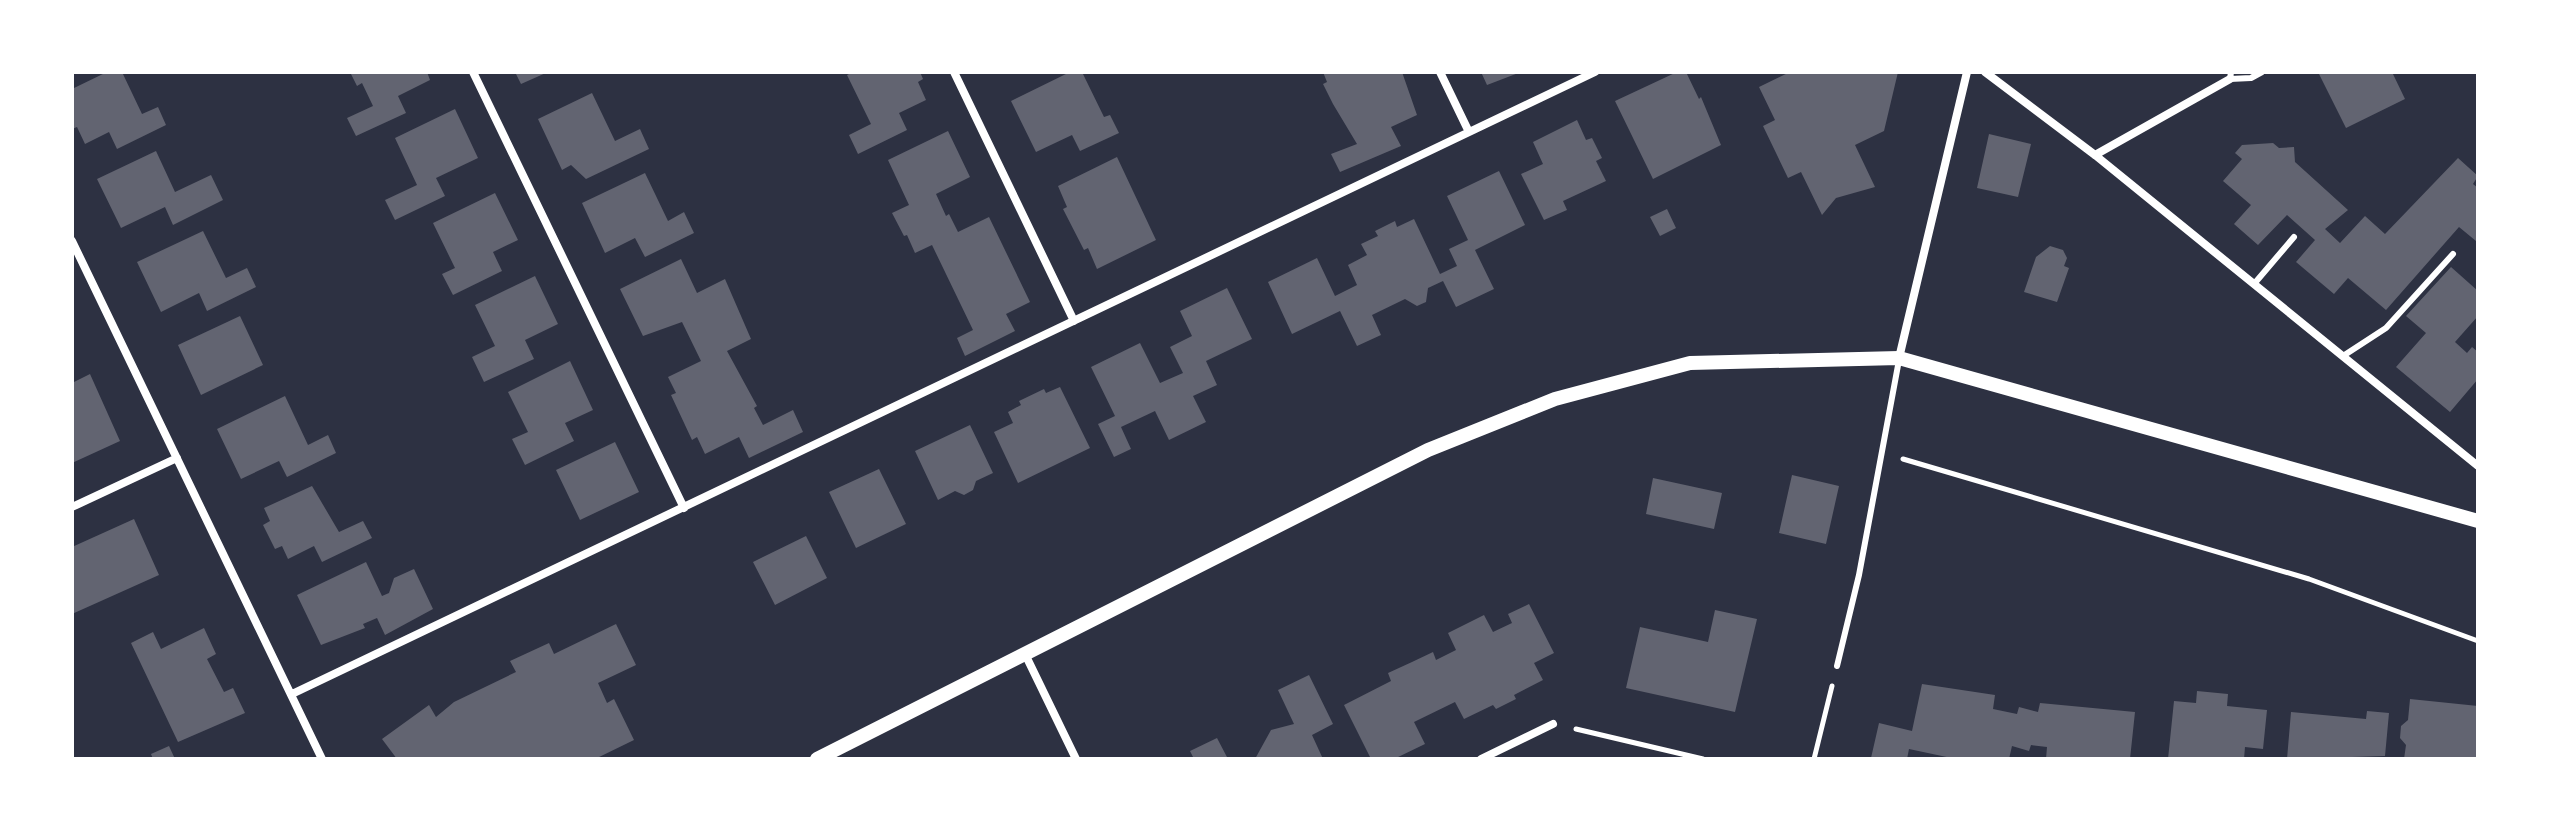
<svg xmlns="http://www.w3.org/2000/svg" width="2550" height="831" font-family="'Fira Sans',sans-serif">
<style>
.building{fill:#626471}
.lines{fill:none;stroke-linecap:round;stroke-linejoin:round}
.path{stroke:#fff;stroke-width:5}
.service{stroke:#fff;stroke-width:6}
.minor{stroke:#fff;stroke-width:8}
.tertiary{stroke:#fff;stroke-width:14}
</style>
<rect width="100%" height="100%" fill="#2d3142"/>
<path class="building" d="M107,72h15l20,42 16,-7 8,18 -49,24 -8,-17 -24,12 -8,-17 -5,2v-40z
M350,72h77l3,8 -32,16 8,17 -50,23 -9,-18 26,-12 -11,-23 -5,3z
M515,72h33l-27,12z
M853,72h67l3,7 -5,3 8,18 -27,13 8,17 -49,24 -9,-19 22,-11 -24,-49z
M1070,72h12l22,45 6,-2 9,18 -39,18 -8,-16 -36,17 -25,-51z
M1323,72h79l15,43 -26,12 10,19 -61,26 -9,-18 26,-10 -24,-40 -10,-20 4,-2z
M1481,72h40l-34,13z
M1677,72h9l13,27 2,-2 20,48 -68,34 -38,-78z
M1790,72h108l-14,59 -29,14 20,42 -39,11 -14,17 -21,-43 -13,6 -25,-52 12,-6 -16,-33z
M2318,72h74l13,27 -59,29z
M592,93l23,48 25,-12 9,20 -63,30 -15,-14 -9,5 -24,-51z
M455,109l23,49 -42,20 9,18 -50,24 -10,-20 32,-15 -22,-47z
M1577,120l9,20 6,-2 10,20 -6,3 10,20 -43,20 4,9 -23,10 -23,-46 22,-10 -10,-22z
M948,131l22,46 -34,17 10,22 3,-2 9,18 31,-15 41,85 -24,12 9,17 -50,25 -8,-18 16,-8 -41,-85 -17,8 -8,-18 -3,1 -12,-23 17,-8 -21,-45z
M1989,134l42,10 -13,53 -41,-9z
M2273,143l6,5 15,-1 1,15 53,48 -23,19 15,14 25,-27 20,18 73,-76 20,18 -5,8 5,4v51l-2,2 -17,-14 -73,83 -38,-32 -14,16 -38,-32 19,-22 -28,-25 -29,30 -24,-21 17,-19 -28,-24 19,-22 -7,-6 7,-8z
M156,151l19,41 36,-17 12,25 -50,25 -8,-18 -44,21 -24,-49z
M1117,157l39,83 -59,29 -9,-21 -4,2 -21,-41 4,-2 -9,-21z
M1499,171l26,54 -50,25 19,39 -38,18 -13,-26 -15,7 -2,14 -9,4 -12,-7 -33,16 9,20 -24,11 -17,-35 -48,23 -24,-52 49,-24 18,38 22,-11 -9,-20 19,-10 -6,-11 17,-8 -3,-5 20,-10 2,6 17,-8 26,55 17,-8 -8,-17 19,-9 -21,-44z
M645,173l23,48 16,-9 10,21 -49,24 -10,-19 -30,15 -23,-50z
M495,193l23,47 -25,12 9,19 -49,24 -11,-21 13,-6 -22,-45z
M1667,209l9,19 -16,8 -10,-19z
M203,231l23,47 21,-10 9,19 -49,24 -8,-18 -38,19 -24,-50z
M2050,246l13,4 4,8 -3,8 5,2 -12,34 -33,-10 12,-35z
M681,259l16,34 28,-14 26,60 -24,12 30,55 -3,2 9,17 30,-15 10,22 -54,26 -10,-21 -34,17 -8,-17 -5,3 -21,-45 5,-2 -8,-16 33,-16 -19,-39 -39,14 -23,-47z
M2451,267l27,24v25l-23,26 12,11 5,-6 6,5v27l-28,33 -54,-45 30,-34 -20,-17z
M535,276l23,48 -33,16 9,19 -50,23 -12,-25 23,-11 -20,-41z
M1227,288l25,51 -46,22 11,24 -24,11 13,26 -37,18 -14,-29 -34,16 10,22 -17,8 -16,-33 17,-8 -24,-49 49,-24 20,40 23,-10 -13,-26 22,-11 -12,-25z
M240,316l23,49 -62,30 -23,-50z
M570,361l23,49 -28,13 9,18 -49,24 -13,-26 16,-7 -20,-40z
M90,374l30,67 -48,22v-80z
M1060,387l30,61 -72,35 -24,-51 19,-9 -5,-11 13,-7 -2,-4 25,-12 2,4z
M285,396l23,49 20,-10 8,18 -49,24 -8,-16 -38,18 -24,-50z
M970,425l23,48 -17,8 -3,9 -9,5 -9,-4 -17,9 -23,-49z
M615,442l24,50 -59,28 -24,-50z
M879,469l27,55 -50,24 -27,-56z
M1792,475l47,11 -13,58 -47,-11z
M1653,478l69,15 -8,36 -68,-15z
M312,486l27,46 24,-11 9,17 -50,24 -8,-16 -26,13 -6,-13 -7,3 -12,-24 7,-4 -6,-13z
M134,519l25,56 -87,39v-67z
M806,536l21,42 -52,27 -22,-43z
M366,562l16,34 7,-3 5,-15 20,-9 19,40 -48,26 -8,-17 -14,6 2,4 -44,17 -24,-50z
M1529,604l25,49 -20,10 9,17 -29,15 2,4 -20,10 -3,-4 -29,14 -9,-17 -41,20 11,22 -31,15h-23l-27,-54 47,-24 -3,-8 24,-11 21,-10 3,8 20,-10 -8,-17 36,-18 9,17 19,-9 -4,-9z
M1715,610l42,9 -22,93 -109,-24 14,-61 68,15z
M616,624l20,41 -38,18 9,20 7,-4 20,41 -39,19h-198l-15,-20 47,-34 7,12 18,-15 62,-30 -6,-11 39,-18 5,11z
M204,628l12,26 -9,5 17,33 9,-4 12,25 -67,29 -47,-99 22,-11 8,17z
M1309,675l24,49 -21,11 11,24h-68l16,-29 23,-6 -16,-34z
M1922,684l73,11 -2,14 24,5 2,-7 19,5 2,-9 95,9 -5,47h-84l1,-12 -16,-2 -2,6 -17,-5 -3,13h-53l-47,-10 -2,10 -36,-1 8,-35 33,8z
M2197,691l31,3 -1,12 40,4 -4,39 -18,-2 -1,12h-76l6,-58 22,2z
M2410,699l68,7v53h-74l2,-14 -6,-7 1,-12 7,-6z
M2367,711l22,2 -4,43 -98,3 4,-47 75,7z
M1217,738l11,21h-34l-4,-8z
M169,746l6,13h-22l-2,-5z"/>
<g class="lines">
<path class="path" d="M1903,459l406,120 169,62
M1576,729l127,30
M1814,759l18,-73"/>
<path class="service" d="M2231,72l-1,7 21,-1 11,-6
M2254,284l40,-47
M2343,356l43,-28 67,-74
M1837,666l22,-91 40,-215"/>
<path class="minor" d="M473,72l211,436
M954,72l120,249
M1440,72l28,58
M1985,72l110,83 383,311
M2095,155l135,-76
M72,241l250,518
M1899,358l68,-286
M72,507l105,-49
M1026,656l50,103
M292,694l1303,-622
M1481,759l72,-35"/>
<path class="tertiary" d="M817,759l611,-309 127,-51 135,-36 209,-5 579,163"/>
</g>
<rect width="2550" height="831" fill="none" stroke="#ffffff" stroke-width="148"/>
</svg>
